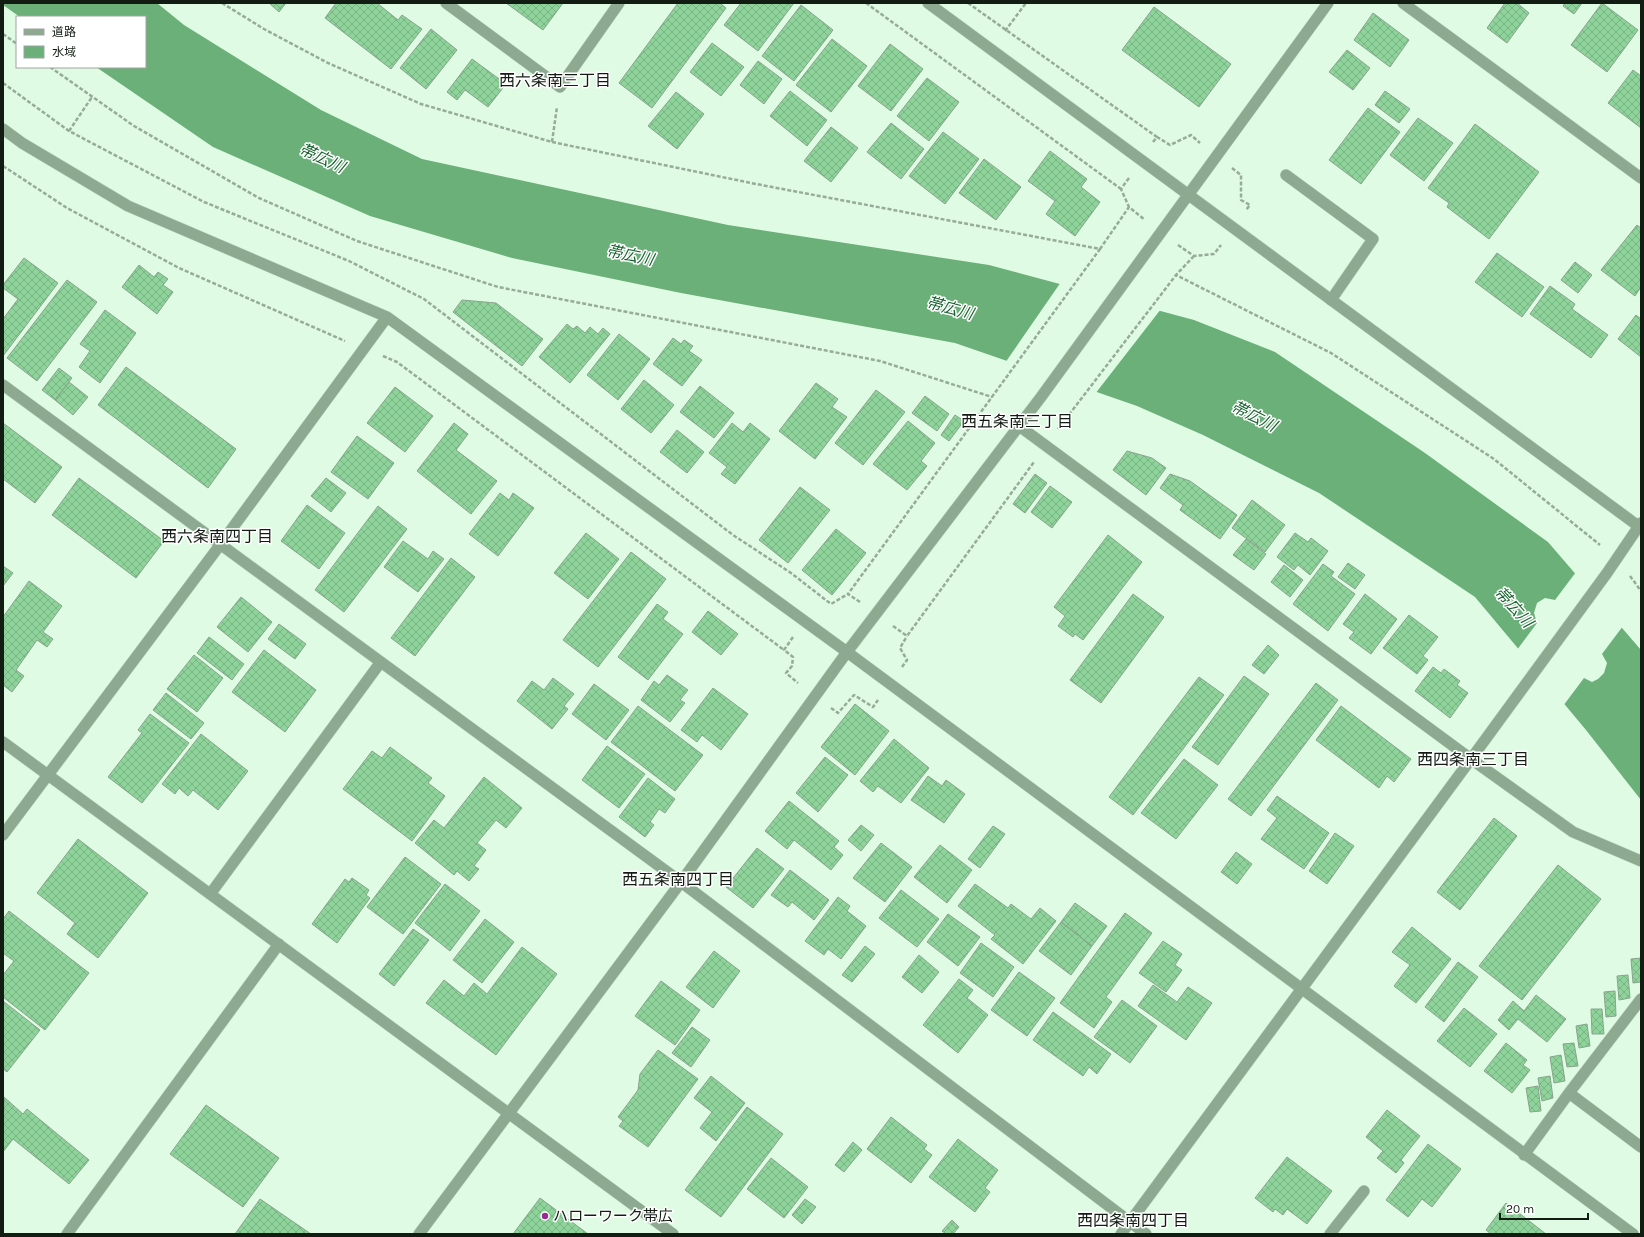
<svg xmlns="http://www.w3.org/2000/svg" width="1644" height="1237" font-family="Karla,'Noto Sans JP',sans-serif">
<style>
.water{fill:#6bb079}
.pier{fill:#e0fbe3}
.building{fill:url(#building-cross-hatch);stroke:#89a38d}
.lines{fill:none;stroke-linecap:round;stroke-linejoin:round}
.service-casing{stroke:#bfd7c2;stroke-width:12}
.minor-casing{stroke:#bfd7c2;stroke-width:12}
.tertiary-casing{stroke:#bfd7c2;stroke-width:12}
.path{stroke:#96ab99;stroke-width:2.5;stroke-dasharray:4 2;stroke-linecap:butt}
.service{stroke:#8daa91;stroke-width:11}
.minor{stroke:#8daa91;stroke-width:11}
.tertiary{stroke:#8daa91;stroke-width:11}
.poi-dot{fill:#962e92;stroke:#fff;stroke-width:1.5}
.labels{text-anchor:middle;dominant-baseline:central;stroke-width:3;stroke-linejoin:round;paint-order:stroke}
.poi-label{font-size:15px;fill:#121c13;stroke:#fff;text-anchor:start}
.neighbourhood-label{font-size:16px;fill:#121c13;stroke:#fff}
.water-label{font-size:16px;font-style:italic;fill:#1a6431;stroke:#fff}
</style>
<defs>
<pattern id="building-cross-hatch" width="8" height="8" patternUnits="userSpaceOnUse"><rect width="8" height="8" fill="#8dd39a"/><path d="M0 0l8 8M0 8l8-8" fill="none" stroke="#79b584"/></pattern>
</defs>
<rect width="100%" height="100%" fill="#e0fbe3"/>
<path class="water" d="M3,3h154l27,22 137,85 101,49 306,66 261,40 205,55 81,32 150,101 123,89 93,108v150l-55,-70 -111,-133 -156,-104 -116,-58 -66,-29 -182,-63 -274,-50 -169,-35 -142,-42 -157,-69 -117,-80h49v-50h-125l-17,-12z"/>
<path class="pier" d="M1061,282l100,27 -66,85 -90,-31z
M1576,572l47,54 -21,28 5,9 -3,10 -6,6 -6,3 -8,-4 -21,28 -46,-56 20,-27 -3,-10 3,-10 8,-5 10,2z"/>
<path class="building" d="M269,3h17l-7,9z
M336,3h41l21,17 4,-5 20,14 -31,40 -66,-51z
M506,3h57l-20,27z
M678,3h42l6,5 -74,100 -33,-25z
M741,3h53l-36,48 -34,-26z
M1505,3h12l12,10 -22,30 -20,-15z
M1565,3h17l-8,11 -11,-8z
M1602,3l36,27 -31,42 -36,-27z
M801,5l32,25 -39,51 -32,-25z
M1154,7l77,57 -32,43 -77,-57z
M1373,13l36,27 -19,27 -36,-27z
M431,29l26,21 -31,39 -26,-21z
M832,39l35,27 -36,46 -35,-27z
M712,43l32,24 -23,29 -31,-24z
M890,44l33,25 -32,42 -33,-25z
M1347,50l23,18 -17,22 -24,-18z
M472,59l34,25 -18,23 -23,-17 -8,10 -10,-8z
M758,61l24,18 -18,25 -24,-19z
M1633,70l8,6v52l-33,-25z
M927,78l32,24 -30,39 -32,-25z
M790,91l37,29 -20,26 -37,-30z
M1385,91l25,18 -11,14 -24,-18z
M676,92l28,22 -27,35 -29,-23z
M1368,108l32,24 -39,52 -32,-24z
M1418,118l35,25 -29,38 -34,-26z
M891,123l33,26 -23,30 -34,-27z
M1475,124l64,48 -50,67 -42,-32 2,-4 -21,-15z
M831,127l27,21 -27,34 -27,-21z
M943,132l36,27 -34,45 -36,-28z
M1050,151l37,28 -6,8 19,15 -25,34 -29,-22 9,-13 -27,-20z
M984,159l37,28 -25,33 -37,-27z
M1637,225l4,3v59l-6,9 -34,-26z
M1497,253l47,34 -22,30 -47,-35z
M24,258l34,25 -55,73v-37l15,-20 -15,-11v-3z
M1575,262l17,13 -14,18 -17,-13z
M139,265l15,12 4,-5 10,7 -5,6 10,7 -16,22 -35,-27z
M67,280l30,22 -60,79 -30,-23z
M1550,286l25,18 -3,5 36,26 -17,23 -61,-44z
M462,300l34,3 47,36 -21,27 -69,-54z
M105,310l31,23 -36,50 -21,-16 11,-16 -10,-7z
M1636,315l5,4v38l-23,-18z
M567,324l6,5 4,-3 8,7 5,-6 8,7 5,-6 7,6 -40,49 -31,-26z
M619,334l31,25 -32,41 -31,-25z
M673,338l8,6 3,-4 9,6 -4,5 13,9 -20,26 -29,-22z
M126,367l110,82 -28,39 -110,-83z
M59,368l13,10 -17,22 -13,-10z
M644,380l30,25 -23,28 -30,-24z
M69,382l19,15 -15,18 -18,-15z
M816,383l22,16 -6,8 15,10 -32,42 -36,-28z
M700,386l34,27 -20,25 -34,-26z
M395,387l38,29 -28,36 -38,-29z
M876,390l29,22 -42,53 -28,-22z
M925,396l24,18 -12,17 -25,-18z
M955,415l9,6 -15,20 -8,-6z
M908,421l27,22 -14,18 6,5 -20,24 -34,-26z
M3,423l59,44 -27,36 -32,-24z
M454,423l14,11 -12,16 41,31 -26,33 -54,-43z
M732,423l11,9 7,-9 20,16 -35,45 -14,-10 6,-7 -18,-14z
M677,430l27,22 -17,21 -27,-21z
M357,436l37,27 -26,36 -37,-27z
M1127,451l25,7 14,10 -20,27 -33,-25z
M1035,474l12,9 -22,30 -12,-9z
M1170,474l20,7 47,34 -17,24 -40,-29 3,-5 -23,-17z
M79,478l85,63 -28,37 -84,-63z
M326,478l20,15 -15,19 -20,-16z
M1050,486l22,16 -20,26 -21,-16z
M800,487l30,23 -42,53 -29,-23z
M500,493l9,7 4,-7 21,15 -36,48 -29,-22z
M1252,500l33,25 -20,27 -33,-24z
M307,505l38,28 -26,36 -38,-28z
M378,506l29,23 -63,83 -29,-22z
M836,529l30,24 -34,42 -30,-25z
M586,533l33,26 -31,40 -34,-26z
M1295,533l13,9 3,-4 17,13 -18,24 -12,-10 -4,5 -17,-13z
M1108,535l34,27 -59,78 -8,-6 -2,3 -15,-11 7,-10 -11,-9z
M1246,539l20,15 -12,16 -21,-15z
M403,541l25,18 5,-8 11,8 -26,33 -34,-25z
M631,552l35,27 -68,88 -35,-27z
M451,558l24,19 -60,79 -24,-18z
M1348,563l17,12 -10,14 -17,-12z
M1323,564l11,8 -3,4 24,18 -27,37 -35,-27z
M1284,565l19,15 -13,17 -19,-15z
M3,566l10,7 -10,13z
M29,581l33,25 -19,26 10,7 -6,8 -10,-7 -21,30 8,6 -12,16 -9,-7v-68z
M1133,594l31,23 -63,86 -31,-23z
M1365,594l32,25 -26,35 -22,-16 5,-6 -11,-8z
M241,597l31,25 -24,30 -31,-25z
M657,604l11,8 -5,7 20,15 -35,46 -30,-23z
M708,611l30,23 -17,21 -29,-23z
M1409,615l29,22 -15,19 5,4 -11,14 -34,-26z
M279,624l27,20 -11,15 -27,-20z
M209,637l35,27 -12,16 -35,-27z
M1268,645l11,10 -15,19 -12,-9z
M264,650l52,40 -31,42 -53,-40z
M194,655l29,23 -26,34 -30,-23z
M1433,667l8,6 3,-4 16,12 -3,4 11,8 -18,25 -35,-27z
M667,675l21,15 -8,10 5,3 -15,19 -29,-22 13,-19 5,4z
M1244,676l25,18 -51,71 -26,-18z
M1199,677l25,18 -91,120 -24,-18z
M553,678l21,16 -10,12 4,3 -16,20 -35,-28 15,-20 12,9z
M1316,683l22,17 -87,116 -23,-17z
M594,684l35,26 -23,30 -34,-26z
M713,688l35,26 -27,36 -19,-15 -5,7 -16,-12z
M166,693l38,30 -13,16 -38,-29z
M855,704l34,27 -34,44 -34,-28z
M638,706l65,49 -28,36 -64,-49z
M1341,706l70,53 -17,23 -7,-6 -8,12 -63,-48z
M150,714l39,29 -47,60 -34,-26 34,-44 -4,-3z
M201,734l47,37 -30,39 -25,-20 -5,6 -9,-8 -4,6 -13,-10z
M894,739l35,29 -28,35 -23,-17 -5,6 -13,-11z
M607,746l38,28 -26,34 -37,-28z
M390,747l42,31 -4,5 17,13 -33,45 -69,-52 29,-38 10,7z
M825,757l23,18 -30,37 -22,-19z
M1184,759l34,26 -42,54 -35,-26z
M928,776l14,10 4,-6 19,14 -21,29 -33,-23z
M484,777l38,31 -16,20 -10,-8 -19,23 9,7 -12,16 5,3 -10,12 -12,-10 -3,4 -39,-32 19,-23 10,8z
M648,778l27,21 -10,14 -6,-4 -9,13 4,3 -9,12 -26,-20z
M1277,796l52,37 -25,36 -43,-30 16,-21 -10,-8z
M789,801l50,40 -5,6 9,8 -12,15 -37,-30 -7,9 -22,-18z
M1494,818l23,18 -57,74 -23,-18z
M861,825l13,10 -13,16 -13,-11z
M993,826l12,8 -25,34 -12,-9z
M1335,833l19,13 -27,38 -18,-13z
M78,839l70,54 -50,65 -31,-24 8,-11 -38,-30z
M881,843l31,24 -27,35 -32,-24z
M940,845l32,25 -25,33 -33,-26z
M757,848l27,21 -31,39 -27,-21z
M1236,852l16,12 -15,20 -16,-12z
M405,857l36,27 -38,50 -36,-27z
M1558,865l43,34 -79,101 -43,-34z
M790,870l39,30 -15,20 -22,-18 -4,5 -17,-12z
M352,878l17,12 -3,5 4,3 -33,45 -25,-19 33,-45 4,3z
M445,884l35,27 -30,40 -35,-28z
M975,884l33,24 3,-4 20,15 9,-11 16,13 -33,43 -32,-25 4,-4 -37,-29z
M901,890l38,29 -22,28 -38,-29z
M838,897l12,9 -3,5 19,15 -25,33 -13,-10 -4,6 -19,-14z
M1075,903l32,23 -15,20 -31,-24z
M9,911l80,62 -44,57 -42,-33v-22l11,-14 -11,-8v-34z
M1125,913l27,20 -46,64 6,5 -18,26 -34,-25z
M948,914l32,23 -22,29 -31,-24z
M485,919l29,23 -32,41 -29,-23z
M1061,922l31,24 -21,29 -32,-24z
M1412,927l39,32 -35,44 -22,-17 16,-21 -18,-13z
M413,929l16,11 -35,46 -15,-12z
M1163,941l19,13 -7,11 7,5 -16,22 -27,-19z
M981,943l33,24 -21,30 -33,-24z
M865,946l10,8 -23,28 -10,-7z
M522,947l35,27 -61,81 -70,-52 18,-23 20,16 10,-13 13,11z
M714,951l26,20 -27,37 -27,-21z
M919,955l20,17 -17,21 -20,-16z
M1641,958v24l-8,1 -2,-24z
M1458,962l20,15 -34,45 -19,-15z
M1019,972l36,26 -28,38 -36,-26z
M1628,975l2,23 -11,2 -2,-24z
M959,979l14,11 -6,8 21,17 -30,38 -35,-28z
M661,981l39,29 -25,35 -40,-29z
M1153,985l24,17 11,-15 24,16 -26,37 -48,-34z
M1615,991l1,25 -10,1 -2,-25z
M1536,995l30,24 -19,23 -29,-23 -9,11 -11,-10 15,-19 11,10z
M1122,1000l35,26 -27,37 -36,-26z
M3,1001l37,29 -33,42 -4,-3z
M1464,1008l33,26 -27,33 -33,-26z
M1591,1009h11l2,25h-12z
M1053,1012l58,42 -14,20 -8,-7 -6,9 -50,-36z
M1587,1024l3,22 -11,2 -3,-22z
M692,1027l18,13 -19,27 -19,-14z
M1506,1043l21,17 -4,5 7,5 -18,23 -28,-22z
M1574,1043l4,23 -11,1 -4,-23z
M658,1050l40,29 -50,68 -29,-21 4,-5 -5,-4 20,-27 2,-16z
M1561,1055l4,26 -11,2 -4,-26z
M711,1076l34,27 -29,38 -16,-13 12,-16 -18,-14z
M1550,1076l3,22 -11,3 -4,-23z
M1538,1086l3,25 -11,1 -4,-24z
M4,1097l19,17 4,-5 62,51 -20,24 -56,-45 -10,13z
M206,1105l73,53 -36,49 -73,-53z
M747,1107l36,27 -62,83 -36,-27z
M1387,1110l33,26 -19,24 3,3 -8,10 -19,-15 6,-7 -17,-14z
M891,1117l36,28 -3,4 8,6 -21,28 -44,-34z
M958,1139l40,31 -13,18 5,4 -15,20 -46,-35z
M853,1142l9,8 -18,22 -9,-7z
M1428,1144l33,25 -29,38 -10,-8 -14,18 -22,-17z
M1287,1157l45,34 -25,33 -20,-15 -4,6 -8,-6 -2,3 -18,-14z
M771,1158l37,29 -24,31 -37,-29z
M540,1198l48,36h-75z
M260,1199l51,35h-76z
M805,1199l11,8 -14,17 -10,-9z
M1506,1203l40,31h-55l-5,-4z
M952,1220l7,7 -6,7h-7l-4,-3z"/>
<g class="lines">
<defs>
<path id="service" d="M1286,175l87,64 -42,61
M1019,426l452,333 102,73 68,29
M211,893l169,-230
M1569,1093l72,54
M1524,1155l45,-62 72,-94
M1130,1222l16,12
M1330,1234l34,-43"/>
<path id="minor" d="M446,3l114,84 59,-84
M1403,3l238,175
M3,129l19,14 106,63 259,111 460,335 786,582
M3,385l678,497 449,340
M3,742l670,492
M3,835l217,-290 167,-228
M67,1234l212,-290
M1121,1234l350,-475 136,-186 34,-50"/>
<path id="tertiary" d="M928,3l713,525
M419,1234l262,-352 166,-230 194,-255 287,-394"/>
</defs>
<use href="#service" class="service-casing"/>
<use href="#minor" class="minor-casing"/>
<use href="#tertiary" class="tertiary-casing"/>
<path class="path" d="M222,3l42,26 64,34 93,41 131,38 204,42 344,65 29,-42 16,13
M866,3l255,186
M968,3l189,134
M1005,31l21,-28
M3,34l14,10
M50,67l84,59 125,72 98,43 141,46 382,74 112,36
M3,83l66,48 135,71 145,59 75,38 309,236 58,38 40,31 17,-10
M69,131l23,-34
M552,142l5,-35
M1153,142l4,-5 13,8 21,-10 9,8
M3,166l64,42 112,60 166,73
M1232,168l9,7v25l9,5 -4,5
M1129,178l-8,11 8,18
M1178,245l16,11 20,-2 7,-9
M1194,256l-18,19 155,78 163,106 106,86
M383,356l14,6 387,288
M1058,429l118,-154
M1630,576l11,15
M860,602l-12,-8 252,-345
M893,626l14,10 127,-174
M793,637l-9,13 9,7 -1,9 -6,7 12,10
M902,667l5,-7 -7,-12 7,-12
M831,708l7,5 16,-18 19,12 5,-7"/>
<use href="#service" class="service"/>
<use href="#minor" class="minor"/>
<use href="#tertiary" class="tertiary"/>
</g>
<circle class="poi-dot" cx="545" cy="1216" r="4"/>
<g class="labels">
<g class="poi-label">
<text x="553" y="1216">ハローワーク帯広</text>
</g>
<g class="neighbourhood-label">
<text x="555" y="80">西六条南三丁目</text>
<text x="1017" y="421">西五条南三丁目</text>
<text x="217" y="536">西六条南四丁目</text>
<text x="1473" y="759">西四条南三丁目</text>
<text x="678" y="879">西五条南四丁目</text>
<text x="1133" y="1220">西四条南四丁目</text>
</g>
<g class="water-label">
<text transform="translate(322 158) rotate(25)">帯広川</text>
<text transform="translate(630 255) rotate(12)">帯広川</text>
<text transform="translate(950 308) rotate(15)">帯広川</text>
<text transform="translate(1254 416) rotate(27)">帯広川</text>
<text transform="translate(1514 607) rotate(48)">帯広川</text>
</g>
</g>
<rect width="1644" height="1237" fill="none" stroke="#121c13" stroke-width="8"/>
<rect x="16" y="16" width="130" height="52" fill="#ffffff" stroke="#a0a4a1"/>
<rect x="24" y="29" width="20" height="6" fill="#8daa91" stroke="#a0a4a1"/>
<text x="52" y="36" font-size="12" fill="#121c13">道路</text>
<rect x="24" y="46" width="20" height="12" fill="#6bb079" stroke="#a0a4a1"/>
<text x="52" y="56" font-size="12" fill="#121c13">水域</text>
<path d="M1500 1213v6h88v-6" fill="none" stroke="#121c13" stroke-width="2"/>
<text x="1506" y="1213" font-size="12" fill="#121c13" stroke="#ffffff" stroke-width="3" paint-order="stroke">20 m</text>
</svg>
